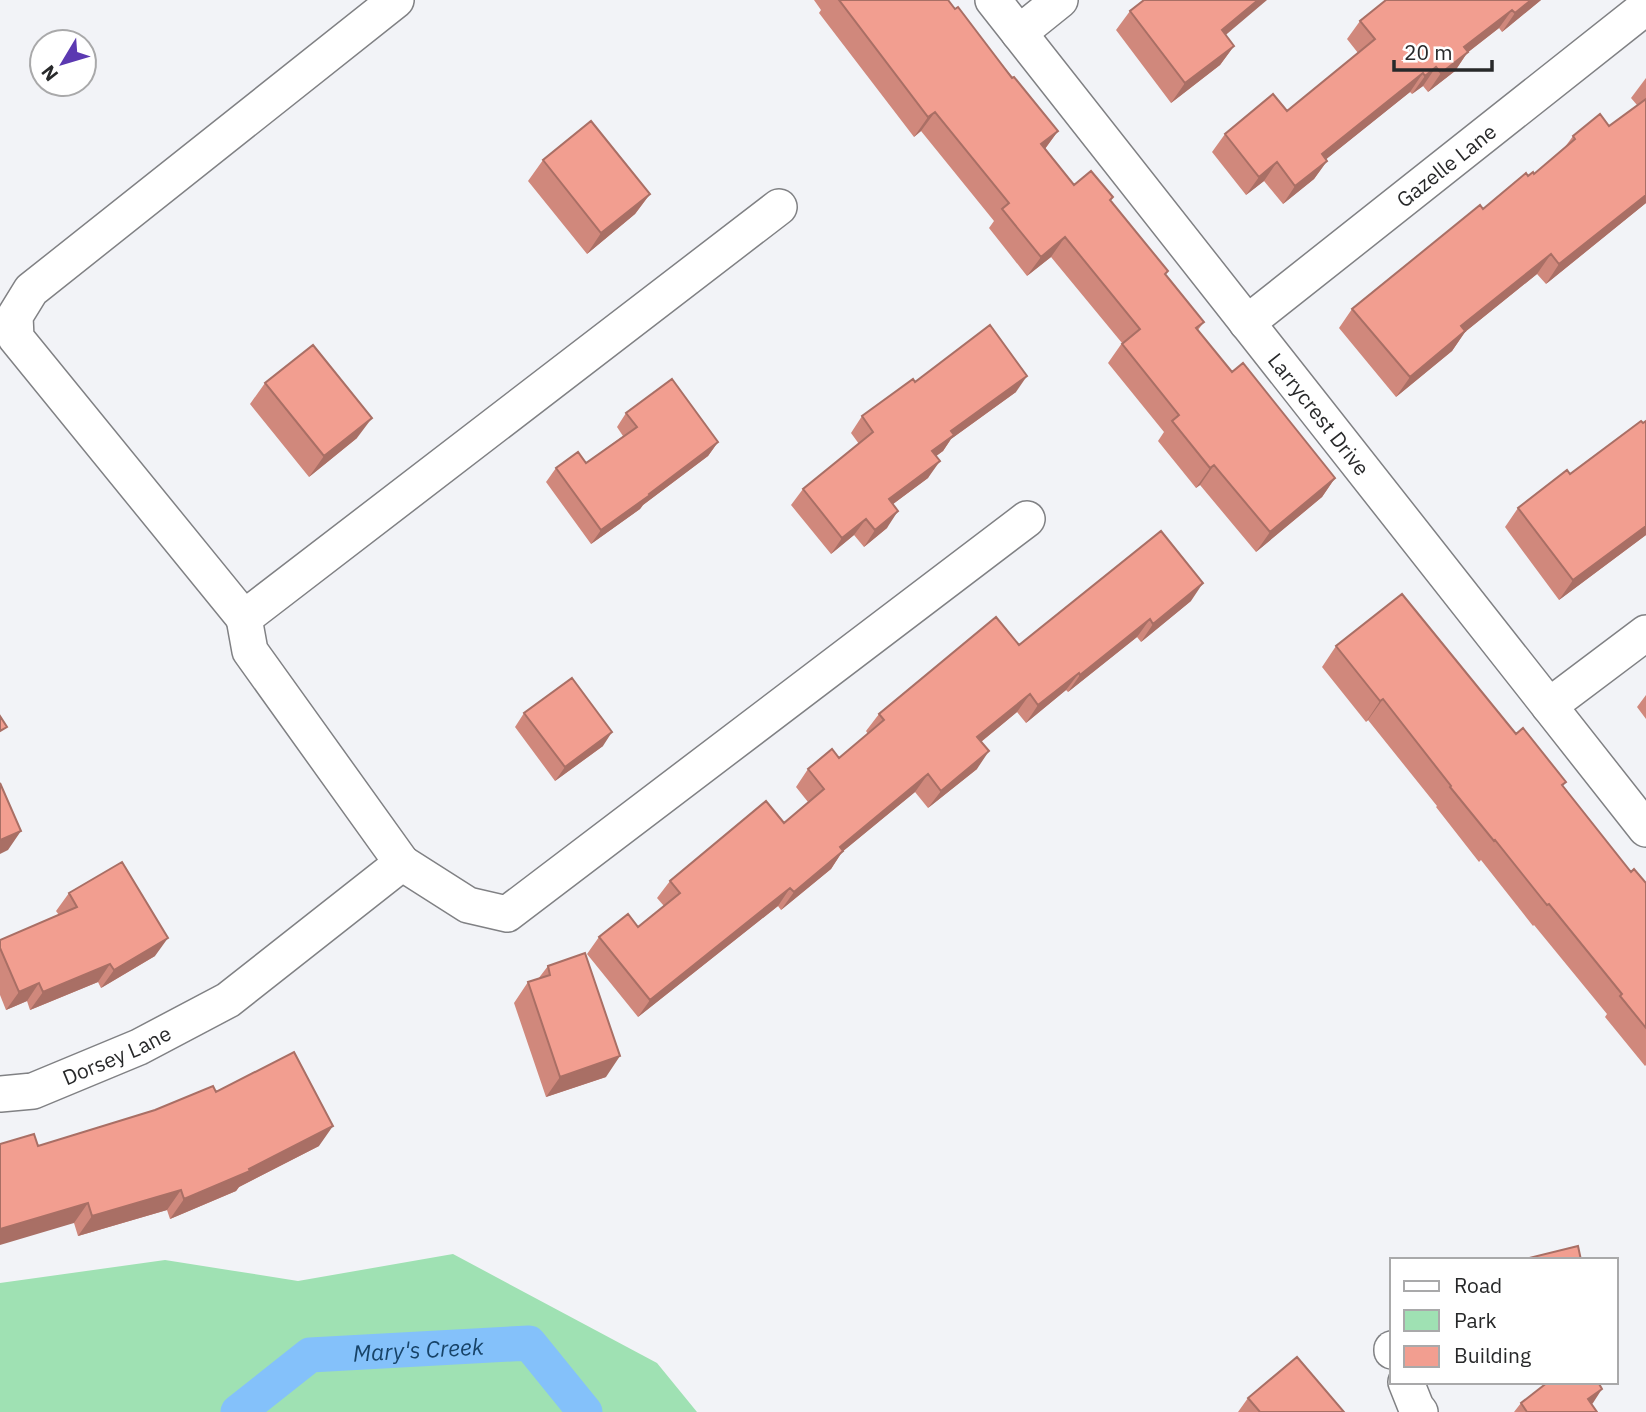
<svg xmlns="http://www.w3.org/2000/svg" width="1646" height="1412" font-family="'IBM Plex Sans',sans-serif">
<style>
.green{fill:#9fe1b3}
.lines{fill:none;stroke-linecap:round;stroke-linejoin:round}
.canal{stroke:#84c1fa;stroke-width:35}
.minor-casing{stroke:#808184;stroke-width:38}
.minor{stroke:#fff;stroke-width:35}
.wall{fill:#d0887c}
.shaded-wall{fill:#a96f65}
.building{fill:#f29e90;stroke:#a96f65;stroke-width:2}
.labels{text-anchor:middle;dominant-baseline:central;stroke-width:5;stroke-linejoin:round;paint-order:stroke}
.street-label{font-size:21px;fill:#28292a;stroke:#fff}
.water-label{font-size:23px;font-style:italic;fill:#174368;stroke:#fff}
</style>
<rect width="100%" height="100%" fill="#f2f3f7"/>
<path class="green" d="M453,1254l204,109 40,49h-697v-129l165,-23 133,21z"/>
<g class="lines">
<path class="canal" id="s1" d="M238,1412l72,-57 219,-12 56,69"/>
<defs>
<g id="minor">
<path id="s2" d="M993,0l653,829"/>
<path d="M1019,33l41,-33"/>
<path id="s3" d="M1247,323l399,-316"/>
<path d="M244,618l-228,-280 -1,-22 16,-26 365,-290"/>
<path d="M1549,706l97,-73"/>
<path d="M402,863l-152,-212 -6,-33 535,-411"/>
<path id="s4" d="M0,1094l33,-3 106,-44 89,-47 174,-137 66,42 39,9 520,-395"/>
<path d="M1392,1349v2"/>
<path d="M1406,1382l10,25 4,5"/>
</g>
</defs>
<use href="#minor" class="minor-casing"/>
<use href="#minor" class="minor"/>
</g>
<path class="wall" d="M814,0h134l110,131 -13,18 29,36 39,12 -3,4 56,74 38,47 -6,8 34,42 103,106 -13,19 -66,55 -56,-67 -4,3 -38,-47 6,-9 -56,-69 14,-20 -71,-86 -24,19 -38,-48 5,-7 -73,-90 -7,6 -95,-124 2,-3z
M1386,0h155l-39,32 -3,-4 -32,25 -12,18 -27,21 -5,-6 -11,8 -2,-2 -84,67 1,2 -13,18 -31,25 -19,-23 -18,14 -34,-43 13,-18 62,-23 71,-58 -11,-14 13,-18z
M1130,11l96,24 8,11 -14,19 -49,38 -55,-73z
M1646,78v125l-100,81 -9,-10 -72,58 -13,19 -56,46 -57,-69 13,-19 131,-100 45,-33 6,-2 31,-27 8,-11 36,-10 28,-21 -6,-7z
M543,160l107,34 -15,20 -48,40 -59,-73z
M915,382l101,10 -65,47 -8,12 -7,5 -8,22 -35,26 -6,24 -23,19 -10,-12 -23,19 -40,-49 12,-16 56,-45 -8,-11 11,-17z
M265,383l92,55 -48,39 -59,-73z
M626,413l92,29 -10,14 -65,49 -3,4 -49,35 -45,-62 10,-14 30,-5 37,-27 -6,-9z
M1646,421v114l-87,65 -54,-73 13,-19 52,-34z
M1191,601l-50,41 -4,-5 -69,55 -2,-2 -40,33 -9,-11 -36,30 -4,27 -49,39 -13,-16 -73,60 -11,17 -50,41 -3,-4 -140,111 -51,-63 12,-17 39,-10 26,-21 -7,-8 13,-17 114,-58 24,-21 -12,-15 12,-18 31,-11 29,-24 -2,-3 13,-17 140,-69z
M1336,646l180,88 50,48 -3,4 68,86 15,11v182l-1,1 -40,-49 2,-3 -73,-89 -1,1 -52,-66 -2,2 -43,-55 1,-1 -69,-86 -2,2 -44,-55z
M1646,695v24l-9,-12z
M524,713l79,33 -48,35 -40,-54z
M69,893l86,63 -54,32 -3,-6 -68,28 -3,-9 -21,9 -6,-15v-55l59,-25 -3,-4z
M548,966l58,111 -60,20 -32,-94 14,-21 10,-3z
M216,1092l103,54 -80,41 -3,4 -66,28 -3,-9 -89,26 -4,-13 -36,-77z
M1248,1398l96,14h-106z
M1521,1403h72l-2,1 6,8h-83z"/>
<path class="shaded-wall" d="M1258,0h9l-59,50 14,-20z
M1531,0h10l-39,32 13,-19z
M1512,10l-13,18 -32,25 -12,18 -27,21 13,-19 23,-26z
M1234,46l-14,19 -49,38 14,-20z
M1436,67l-13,19 -11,8 13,-18z
M1423,73l-13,19 -101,81 13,-19z
M935,112l-14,19 -7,6 14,-20z
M1058,131l-14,19 -3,-6z
M1327,161l-13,18 -31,25 12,-18z
M1277,162l-13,19 -18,14 13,-18z
M650,194l-15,20 -48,40 14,-21z
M1646,195v8l-100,81 13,-20z
M1065,237l-14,20 -24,19 14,-19z
M1551,254l-14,20 -72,58 -13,19 -56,46 14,-20 51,-51z
M1027,376l-11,16 -65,47 -8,12 -23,17 12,-17 19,-20z
M372,418l-15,20 -48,39 15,-21z
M718,442l-10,14 -65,49 -3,4 -49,35 10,-14z
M940,461l-12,17 -51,38 12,-17z
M1214,465l-14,20 -4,3 14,-20z
M1335,478l-13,19 -66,55 14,-20z
M898,511l-11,17 -23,19 11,-17z
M866,519l-12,16 -23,19 11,-16z
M1646,526v9l-87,65 14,-20z
M1203,583l-12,18 -50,41 12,-18z
M1150,619l-13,18 -69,55 12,-17z
M1079,673l-13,17 -40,33 12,-18z
M1030,694l-13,18 -52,43 12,-18z
M1383,699l-15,21 -2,2 14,-21z
M612,732l-9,14 -48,35 10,-14z
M989,751l-12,18 -49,39 13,-17z
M928,774l-13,18 -73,60 -11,17 -50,41 13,-18 46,-45z
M21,831l-13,19 -8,4v-14z
M790,888l-12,18 -140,111 12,-17z
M168,938l-13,18 -54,32 13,-18z
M110,964l-12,18 -68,28 13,-18z
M39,983l-12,18 -21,9 13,-18z
M620,1056l-14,21 -60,20 14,-20z
M333,1126l-14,20 -80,41 -3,4 -66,28 14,-20 65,-30z
M181,1190l-14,20 -89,26 14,-20z
M88,1203l-14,20 -74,22v-16z
M1602,1389l-9,14 -13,9 8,-13z"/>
<path class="building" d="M839,0h109l7,9 3,-2 54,71 2,-1 44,54 -17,13 33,41 17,-14 22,26 -3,3 58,71 -3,3 39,48 -8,6 36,44 11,-9 92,115 -65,54 -56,-67 -4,3 -38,-47 7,-6 -57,-71 18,-15 -75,-92 -24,20 -39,-48 7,-6 -74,-91 -7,5z
M1144,0h114l-36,30 12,16 -49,37 -55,-72z
M1386,0h145l-16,13 -3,-3 -48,37 4,5 -27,21 -5,-6 -11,9 -2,-3 -101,81 5,7 -32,25 -18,-24 -18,15 -34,-43 48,-40 14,17 88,-72 -15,-18z
M1646,99v96l-87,69 -8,-10 -90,72 4,5 -55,46 -58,-68 128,-104 3,4 43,-36 2,3 5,-4 1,2 41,-35 -2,-3 27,-22 9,12z
M591,121l59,73 -49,39 -58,-73z
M990,325l37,51 -76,55 3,4 -22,16 8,10 -51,38 9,12 -23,19 -9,-11 -24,19 -39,-49 70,-57 -11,-16 51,-37 2,3z
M313,345l59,73 -48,38 -59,-73z
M672,379l46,63 -69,52 1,1 -49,35 -45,-62 22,-16 8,11 51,-36 -11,-14z
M1641,421l2,2 3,-2v105l-73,54 -55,-72 49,-38 3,4z
M1161,531l42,52 -50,41 -3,-5 -70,56 -1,-2 -41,32 -8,-11 -53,43 12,14 -48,40 -13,-17 -88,73 3,4 -49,41 -4,-4 -140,112 -51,-63 29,-23 10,13 42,-34 -10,-12 96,-80 18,22 40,-34 -16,-20 24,-20 7,9 45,-38 -5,-6 117,-97 23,28z
M1402,594l114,140 7,-6 43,54 -4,3 69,87 3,-3 12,14v145l-26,-32 2,-2 -73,-90 -2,1 -52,-65 -1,1 -44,-54 1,-1 -68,-87 -3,2 -44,-55z
M572,678l40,54 -47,35 -41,-54z
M0,716l7,11 -7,4z
M0,783l21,48 -21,9z
M122,862l46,76 -54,32 -4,-6 -67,28 -4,-9 -20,9 -19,-44v-8l77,-33 -8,-14z
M585,953l35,103 -60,21 -32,-95 22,-7 -2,-9z
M294,1052l39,74 -84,43 1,2 -66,28 -3,-9 -89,26 -4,-13 -88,26v-85l34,-10 4,12 117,-36 58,-24 3,6z
M1578,1246l3,14h-60z
M1297,1357l47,55h-84l-12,-14z
M1548,1382h50l4,7 -14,10 9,13h-70l-6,-9z"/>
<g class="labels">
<g class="street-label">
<text stroke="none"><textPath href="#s3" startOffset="254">Gazelle Lane</textPath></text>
<text stroke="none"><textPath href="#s2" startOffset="527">Larrycrest Drive</textPath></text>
<text stroke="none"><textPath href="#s4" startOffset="124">Dorsey Lane</textPath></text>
</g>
<g class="water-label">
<text stroke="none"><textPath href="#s1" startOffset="200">Mary's Creek</textPath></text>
</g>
</g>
<rect x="1390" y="1258" width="228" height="126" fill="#ffffff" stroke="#a9a9aa" stroke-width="2"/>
<rect x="1404" y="1281" width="35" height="10" fill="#ffffff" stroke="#a9a9aa" stroke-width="2"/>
<text x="1454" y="1293" font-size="21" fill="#28292a">Road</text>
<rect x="1404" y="1310" width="35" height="21" fill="#9fe1b3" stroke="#a9a9aa" stroke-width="2"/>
<text x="1454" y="1328" font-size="21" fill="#28292a">Park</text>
<rect x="1404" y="1346" width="35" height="21" fill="#f29e90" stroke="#a9a9aa" stroke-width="2"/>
<text x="1454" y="1363" font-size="21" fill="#28292a">Building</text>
<g transform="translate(63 63) rotate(232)"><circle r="33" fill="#ffffff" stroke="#a9a9aa" stroke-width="2"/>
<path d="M0-5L12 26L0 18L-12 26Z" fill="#5b39b1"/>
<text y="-10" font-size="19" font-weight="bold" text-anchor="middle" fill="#28292a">N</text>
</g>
<path d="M1394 60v10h98v-10" fill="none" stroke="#28292a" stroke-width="3.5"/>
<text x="1404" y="60" font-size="21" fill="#28292a" stroke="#ffffff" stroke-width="5" paint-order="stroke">20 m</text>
</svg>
